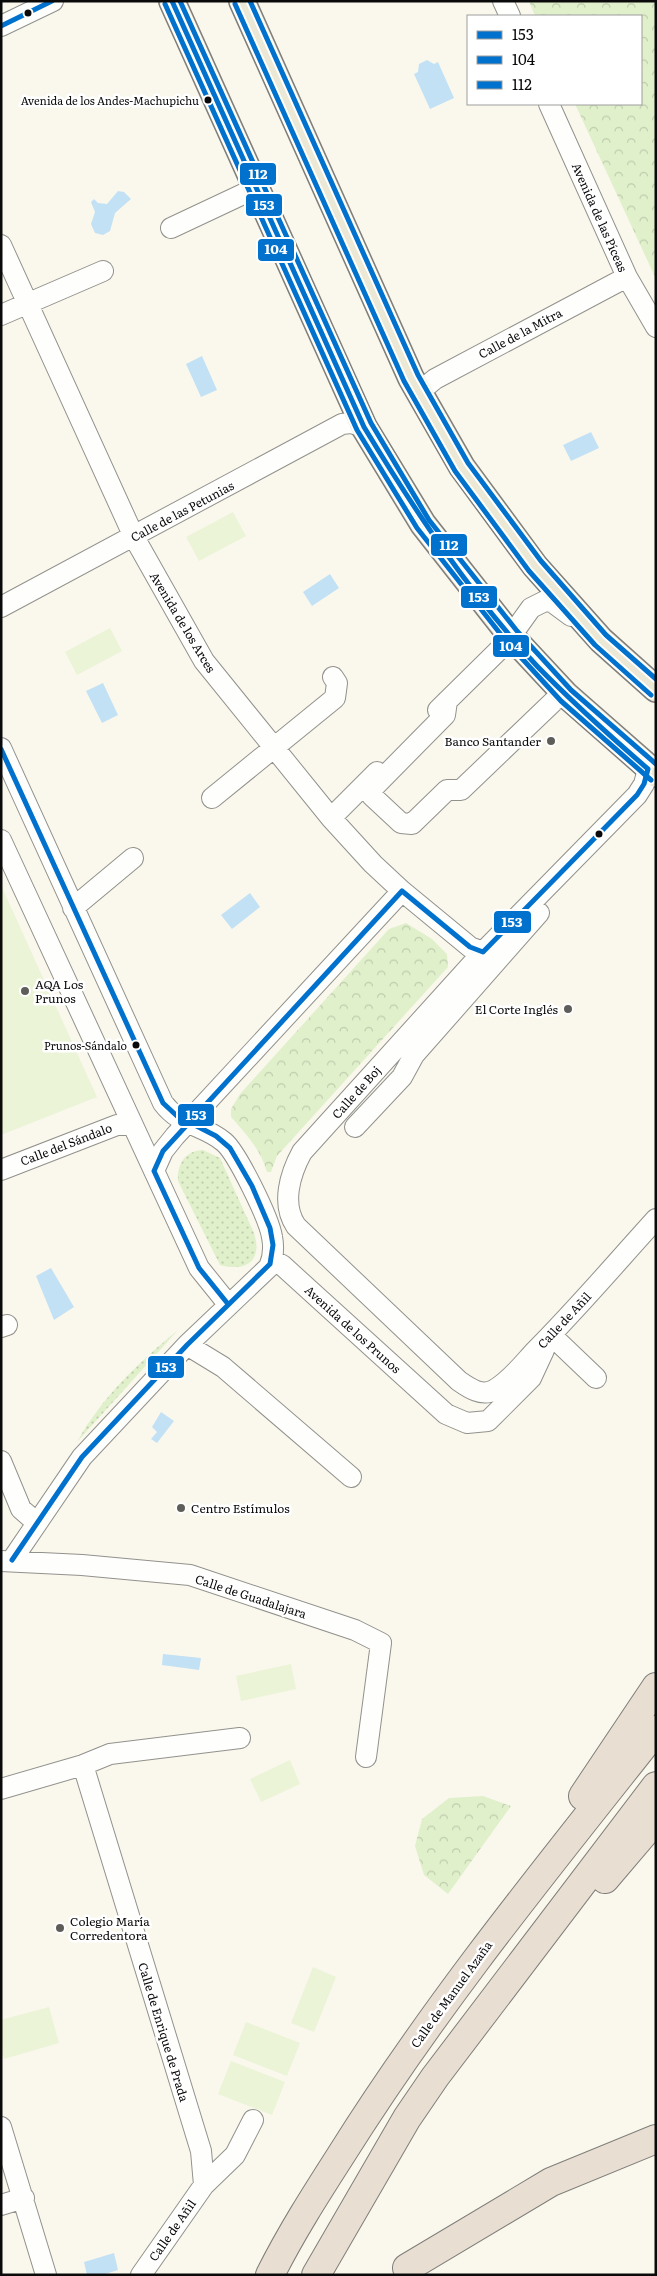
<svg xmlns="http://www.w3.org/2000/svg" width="657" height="2276" font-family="Literata,serif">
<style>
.grass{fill:url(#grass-dots)}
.park{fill:url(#park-crowns)}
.pitch{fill:#ebf4d6}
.water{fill:#c2e1f5}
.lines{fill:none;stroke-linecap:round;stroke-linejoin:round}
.minor-casing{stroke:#92918c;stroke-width:22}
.major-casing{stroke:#7f7e7a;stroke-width:28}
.highway-casing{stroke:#7f7e7a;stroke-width:30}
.minor{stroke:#fefefc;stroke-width:20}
.major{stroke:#ece8d6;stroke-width:25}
.highway{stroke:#e9ded2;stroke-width:28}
.bus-1-casing{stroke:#fff;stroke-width:9}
.bus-2-casing{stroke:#fff;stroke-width:9}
.bus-3-casing{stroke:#fff;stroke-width:9}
.bus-1{stroke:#0072ce;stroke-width:5}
.bus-2{stroke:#0072ce;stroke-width:5}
.bus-3{stroke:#0072ce;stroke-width:5}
.bus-dot{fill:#0a0a0a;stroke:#fff;stroke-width:2}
.poi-dot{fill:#5e5d59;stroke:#fff;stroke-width:2}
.labels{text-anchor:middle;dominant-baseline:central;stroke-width:5;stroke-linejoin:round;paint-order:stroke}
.bus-label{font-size:11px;fill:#0a0a0a;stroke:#fff;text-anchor:end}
.street-label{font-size:12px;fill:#0a0a0a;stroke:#fff}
.poi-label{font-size:12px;fill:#0a0a0a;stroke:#fff;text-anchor:start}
.line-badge{stroke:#fff;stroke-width:2}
.badge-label{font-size:14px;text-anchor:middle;font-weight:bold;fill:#fff}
</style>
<defs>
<pattern id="grass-dots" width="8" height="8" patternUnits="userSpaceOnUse" patternTransform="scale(1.25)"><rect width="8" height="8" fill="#e0f0cb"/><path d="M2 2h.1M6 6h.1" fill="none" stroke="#bfccad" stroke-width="1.8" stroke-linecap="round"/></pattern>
<pattern id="park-crowns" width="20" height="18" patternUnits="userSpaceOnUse" patternTransform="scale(1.25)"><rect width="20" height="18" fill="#e0f0cb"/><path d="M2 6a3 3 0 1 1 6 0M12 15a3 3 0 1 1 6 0" fill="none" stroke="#bfccad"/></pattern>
</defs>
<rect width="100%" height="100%" fill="#faf8ed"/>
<path class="grass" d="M203,1150l17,8 34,75c9,28 -8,39 -34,32l-42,-84c-1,-17 7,-30 25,-31z
M178,1330l-101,112c25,-45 62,-80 101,-112z"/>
<path class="park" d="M529,1h127v278l-81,-175h66v-88h-106z
M406,923l26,16 15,15 1,13 -171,189 -6,16h-4c-6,-22 -21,-38 -36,-55v-8l9,-15 149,-165z
M483,1796l28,10 -63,88 -24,-19 -9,-29 7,-27 27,-21z"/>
<path class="pitch" d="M233,512l13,24 -47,25 -13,-24z
M110,628l12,23 -45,24 -12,-23z
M1,885l96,212 -96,38z
M291,1664l5,25 -55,12 -5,-25z
M290,1760l10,24 -39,18 -11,-23z
M313,1967l23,10 -22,55 -23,-9z
M49,2007l10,36 -55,16 -3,-9v-30z
M246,2022l54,21 -13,33 -54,-21z
M231,2061l54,21 -13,33 -54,-21z"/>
<path class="water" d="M427,60l7,4 4,-2 16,36 -24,11 -16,-35 4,-2 1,-8z
M118,191l6,1 7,7 -16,14 -5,18 -7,4 -8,-2 -4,-9 4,-12 -4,-10 3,-3 4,4 9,1z
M202,356l15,34 -16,7 -15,-33z
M591,432l8,16 -28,13 -8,-16z
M330,574l9,14 -27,18 -9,-14z
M103,683l15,32 -16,8 -16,-32z
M250,893l10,14 -28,22 -11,-14z
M51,1268l23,39 -20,13 -18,-44z
M161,1412l13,9 -17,22 -6,-4 6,-7 -5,-5z
M163,1654l38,4 -2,12 -37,-5z
M114,2253l4,17 -16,5h-15l-3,-13z"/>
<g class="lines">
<defs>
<path id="minor" d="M503,1l7,15
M1,26l52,-25
M549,104l78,173 29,50
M171,228l85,-40
M1,245l133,292 70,124 127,157 42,46 29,27 68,56 13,5
M1,315l102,-44
M420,397l4,-9 11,-9 192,-102
M1,607l341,-183 9,-1 13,4
M447,701l-2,14 -73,74v7l29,27 11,1 35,-34h14l94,-90 11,-5
M438,710l68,-67 25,-35 14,-7 7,1 19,14
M1,748l162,355c17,23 41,22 61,39 13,11 45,76 48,95 2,10 1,21 -3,30l-82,78 -105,112 -70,103
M648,769l-4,15 -7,11 -154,157 -181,200c-12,22 -21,52 -6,74l163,155c10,7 23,16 35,9 16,-9 29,-26 41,-39 42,-42 81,-88 121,-132
M212,798l123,-100 2,-15 -4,-6
M331,818l46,-46
M1,840l198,428 29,36
M73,908l60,-50
M355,1127l47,-50 12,-22 125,-142
M1,1170l116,-45h15
M154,1171l9,-20 12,-15 227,-245
M272,1260l10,5 164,149 21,9 21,-2 43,-43 13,-28
M1,1327l6,-2
M551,1335l45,43
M187,1345l36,22 128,110
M1,1461l20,48 15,13
M1,1561l81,4 108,10 165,55 26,13 -15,114
M83,1765l118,386 3,34
M1,1789l82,-24 27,-11 130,-16
M1,2127l45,148
M1,2205l23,-7
M141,2275l63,-90 31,-30 18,-35"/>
<path id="major" d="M172,1l192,426 59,97 88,112 55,59 90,79
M242,1l169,377 51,89 73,99 66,74 55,49"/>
<path id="highway" d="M583,1796l73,-109
M605,1879l51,-60
M407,2268l144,-86 105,-43
M270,2275c21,-42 46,-81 71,-120 94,-150 205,-286 315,-425
M316,2275l91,-157 28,-41 221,-291"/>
</defs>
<use href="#minor" class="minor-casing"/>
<use href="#major" class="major-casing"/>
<use href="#highway" class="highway-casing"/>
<use href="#minor" class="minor"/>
<use href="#major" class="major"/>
<use href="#highway" class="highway"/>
<defs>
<path id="bus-1" d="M172,1l192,426c51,84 106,167 173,239 35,36 73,70 111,103l-4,15 -7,11 -154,157 -13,-5 -68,-56 -239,260 -9,20 45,97 29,36
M1,26l51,-25
M1,749l162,354 14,13 39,20 14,12 22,38 18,42 3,17 -3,19 -83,81 -105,112 -70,103"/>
<path id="bus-2" d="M165,4l192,426 60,98 89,113 55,60 90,79
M235,4l169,377 51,90 74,100 66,74 56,50"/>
<path id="bus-3" d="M180,1l191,422 58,97 88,111 54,59 85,74
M250,1l168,374 50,88 73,98 65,74 50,44"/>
</defs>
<use href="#bus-1" class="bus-1-casing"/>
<use href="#bus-2" class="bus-2-casing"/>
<use href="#bus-3" class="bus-3-casing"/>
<use href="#bus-1" class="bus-1"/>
<use href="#bus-2" class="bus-2"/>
<use href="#bus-3" class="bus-3"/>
</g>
<g class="bus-dot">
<circle cx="28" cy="13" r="4.5"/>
<circle cx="208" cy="100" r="4.5"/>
<circle cx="599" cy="834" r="4.5"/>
<circle cx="136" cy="1045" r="4.5"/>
</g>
<g class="poi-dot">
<circle cx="551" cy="741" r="5"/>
<circle cx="25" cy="991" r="5"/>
<circle cx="568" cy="1009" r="5"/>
<circle cx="181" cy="1508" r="5"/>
<circle cx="60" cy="1928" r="5"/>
</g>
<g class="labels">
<g class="bus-label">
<text x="199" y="100">Avenida de los Andes-Machupichu</text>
<text x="127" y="1045">Prunos-Sándalo</text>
</g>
<g class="street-label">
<text transform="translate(600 217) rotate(66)">Avenida de las Píceas</text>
<text transform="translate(520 333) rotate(-28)">Calle de la Mitra</text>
<text transform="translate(182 511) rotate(-28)">Calle de las Petunias</text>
<text transform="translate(183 622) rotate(59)">Avenida de los Arces</text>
<text transform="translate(356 1092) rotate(-48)">Calle de Boj</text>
<text transform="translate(66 1144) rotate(-21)">Calle del Sándalo</text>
<text transform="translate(564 1320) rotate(-47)">Calle de Añil</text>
<text transform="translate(353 1329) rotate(42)">Avenida de los Prunos</text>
<text transform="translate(251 1596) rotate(18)">Calle de Guadalajara</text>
<text transform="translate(451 1994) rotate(-54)">Calle de Manuel Azaña</text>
<text transform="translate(164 2032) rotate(73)">Calle de Enrique de Prada</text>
<text transform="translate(172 2230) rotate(-55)">Calle de Añil</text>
</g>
<g class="poi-label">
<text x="541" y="741" text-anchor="end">Banco Santander</text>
<text x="35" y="984">AQA Los<tspan x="35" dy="14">Prunos</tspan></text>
<text x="558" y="1009" text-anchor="end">El Corte Inglés</text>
<text x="191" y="1508">Centro Estímulos</text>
<text x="70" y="1921">Colegio María<tspan x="70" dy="14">Corredentora</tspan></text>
</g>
</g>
<g class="line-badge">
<rect x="239" y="162" width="38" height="24" rx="5" fill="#0072ce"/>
<rect x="245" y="193" width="38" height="24" rx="5" fill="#0072ce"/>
<rect x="257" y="238" width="38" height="24" rx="5" fill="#0072ce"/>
<rect x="430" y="533" width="38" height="24" rx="5" fill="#0072ce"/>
<rect x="460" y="585" width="38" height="24" rx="5" fill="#0072ce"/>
<rect x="492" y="634" width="38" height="24" rx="5" fill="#0072ce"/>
<rect x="493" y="910" width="39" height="24" rx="5" fill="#0072ce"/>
<rect x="177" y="1103" width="38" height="24" rx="5" fill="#0072ce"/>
<rect x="147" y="1355" width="38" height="24" rx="5" fill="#0072ce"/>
</g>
<g class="badge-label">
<text x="258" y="179">112</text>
<text x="264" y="210">153</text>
<text x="276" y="254">104</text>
<text x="449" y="550">112</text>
<text x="479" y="602">153</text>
<text x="511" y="651">104</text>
<text x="512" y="927">153</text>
<text x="196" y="1120">153</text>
<text x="166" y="1372">153</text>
</g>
<rect width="657" height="2276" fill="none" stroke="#0a0a0a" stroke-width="5"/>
<rect x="467" y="15" width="175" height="90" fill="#ffffff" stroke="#9d9d9d"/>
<rect x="477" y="31" width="25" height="8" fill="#0072ce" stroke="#9d9d9d"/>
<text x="512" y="40" font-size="15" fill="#0a0a0a">153</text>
<rect x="477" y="56" width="25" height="8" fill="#0072ce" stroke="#9d9d9d"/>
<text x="512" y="65" font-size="15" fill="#0a0a0a">104</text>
<rect x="477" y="81" width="25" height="8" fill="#0072ce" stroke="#9d9d9d"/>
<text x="512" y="90" font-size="15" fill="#0a0a0a">112</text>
</svg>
